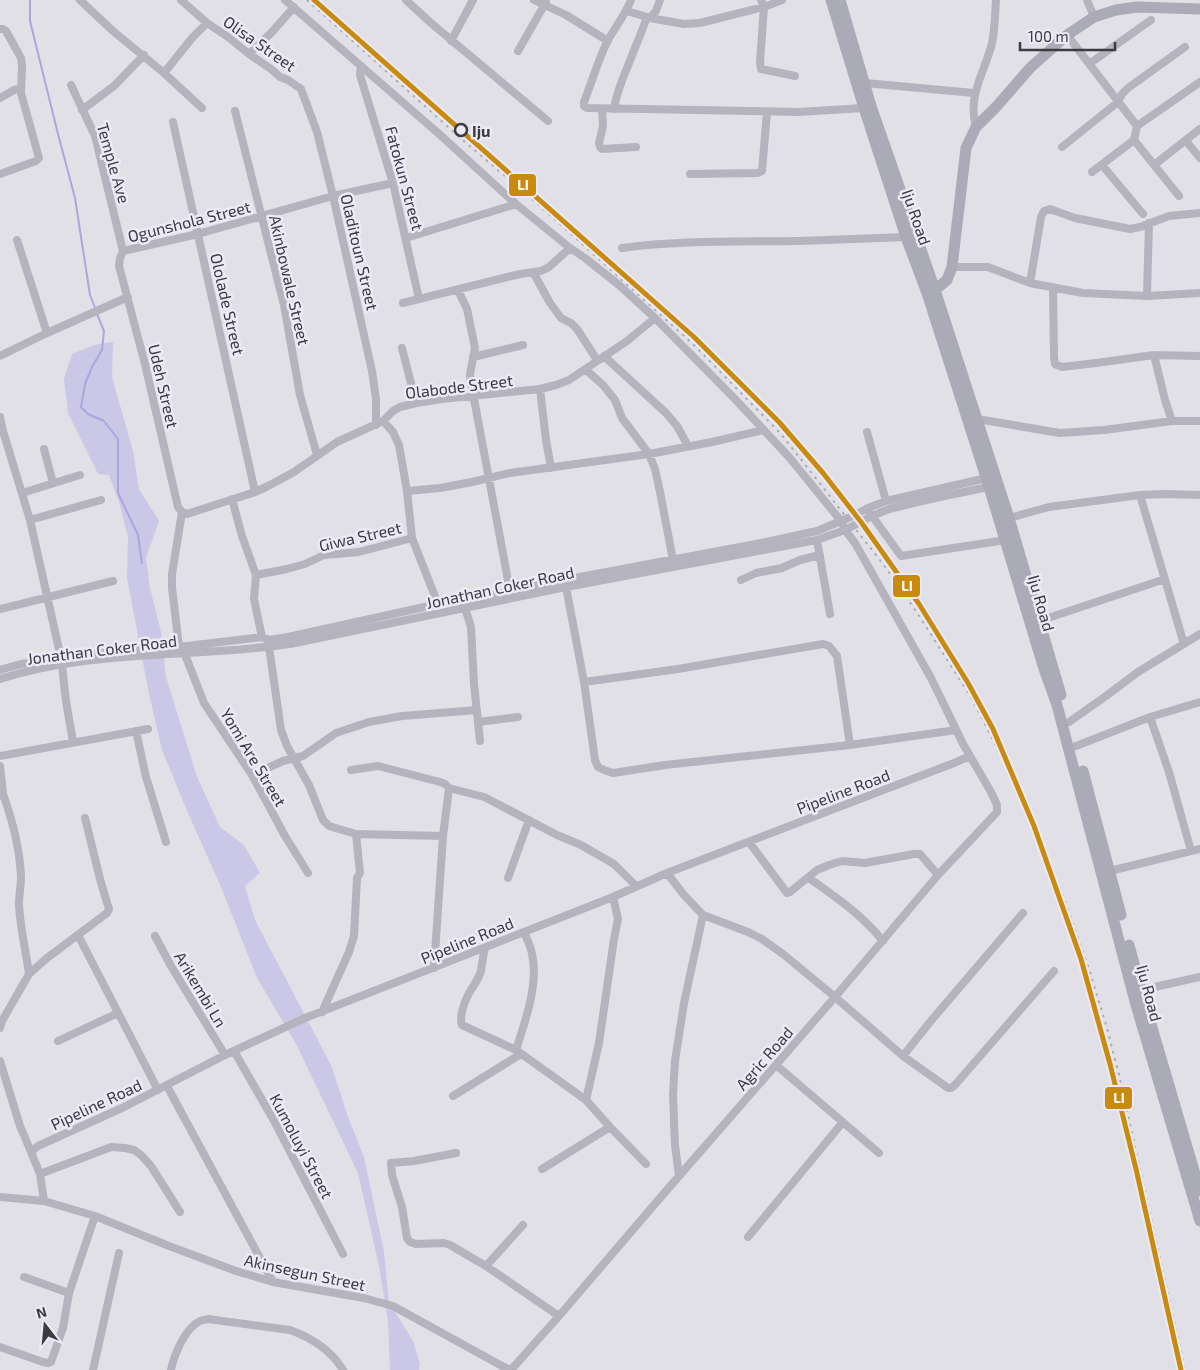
<svg xmlns="http://www.w3.org/2000/svg" width="1200" height="1370" font-family="'Exo 2',sans-serif">
<style>
.green{fill:#cbc8e7}
.lines{fill:none;stroke-linecap:round;stroke-linejoin:round}
.stream{stroke:#ada5de;stroke-width:2}
.street{stroke:#b4b3be;stroke-width:8}
.secondary{stroke:#abaab7;stroke-width:11}
.rail{stroke:#aaaab2;stroke-width:2;stroke-dasharray:2.5 5;stroke-linecap:butt}
.rail-1-casing{stroke:#ebeaf6;stroke-width:9}
.rail-1{stroke:#c88b10;stroke-width:5}
.stop-dot{fill:#ebeaf6;stroke:#3c3b40;stroke-width:2.5}
.labels{text-anchor:middle;dominant-baseline:central;stroke-width:5;stroke-linejoin:round;paint-order:stroke}
.street-label{font-size:16px;fill:#3c3b40;stroke:#ebeaf6}
.stop-label{font-size:16px;font-weight:bold;fill:#3c3b40;stroke:#ebeaf6;text-anchor:start}
.line-badge{stroke:#ebeaf6;stroke-width:2}
.badge-label{font-size:14px;text-anchor:middle;font-weight:bold;fill:#fff}
</style>
<rect width="100%" height="100%" fill="#e0e0e6"/>
<path class="green" d="M113,342l-1,35 21,74 6,38 20,32 -13,37 4,30 11,44 5,45 31,100 23,50 24,18 16,28 -15,13 10,34 76,145 17,52 16,40 20,95 5,50 24,39 7,23 -1,6h-29l-2,-49 -9,-55 -21,-93 -62,-129 -39,-66 -36,-91 -33,-74 -26,-63 -14,-61 -21,-111 1,-41 -9,-35 -10,-27 -11,-1 -30,-61 -4,-34 8,-25 22,-9z"/>
<g class="lines">
<path class="stream" d="M30,0v21l28,113 17,64 15,97 6,15
M97,314l7,17 -2,19 -10,17 -7,17 -4,23 7,7 16,7 14,18v54l20,42 4,28"/>
<path class="street" d="M80,0l33,31 51,42 38,35
M181,0l26,23 21,14 21,17 22,15 9,8 8,3 13,9 16,43 16,64 39,175 4,28v26
M285,0l153,133 78,71 54,44 15,10 34,27 36,33 79,80 55,59 52,64 4,9 10,13 76,135 32,66 28,48 6,13v7l-59,63 -103,122 -169,194 -107,125 -48,54
M406,0l25,23 117,98
M534,0l32,15 42,26
M631,0c-6,15 -15,26 -23,40 -10,20 -16,42 -24,62v4l3,2 211,4 66,-4
M761,0l3,7 -4,55 1,7 34,7
M1087,0l7,17
M627,11l23,7 34,6 16,-1 64,-16 18,-7
M650,18l6,-7 4,-11
M0,29h3l3,2 15,27 1,8 -1,27 18,65 -3,3 -36,13
M1067,35l70,91
M451,41l22,-41
M518,51l28,-49
M249,54l23,-22 22,-25
M1089,64l62,-44
M361,66l-1,9 33,108 26,116
M164,73l28,-35 15,-15
M865,83l109,10
M71,85l24,51 28,115
M0,98l14,-8 7,-2
M602,109l1,17 -4,17 1,4 2,2 34,-2
M614,109c3,-21 13,-39 20,-59 5,-11 9,-22 13,-33
M82,110l32,-24 30,-31
M235,111l49,194 16,90 17,60
M173,122l82,370
M976,127c-9,-32 9,-55 16,-84 3,-13 3,-29 4,-43
M1186,141l14,17
M1062,147l56,-45 4,-8 6,-6 57,-41
M1102,165l41,49
M1154,165l46,-36
M1092,172l42,-32
M690,174l68,-1 4,-2 5,-59
M1179,196l-45,-56 3,-14 63,-44
M406,238l110,-34
M17,240l30,93
M622,248c57,-8 116,-6 174,-7 37,-1 74,-3 110,-4
M952,267h36l42,16 53,10 64,3 53,-3
M533,272l17,31 11,15 10,5 6,6 20,31
M1030,283l11,-66 3,-6 6,-2 25,9 55,11 10,-2 29,-11 31,-3
M1053,288l1,69 1,7 7,3 34,-4 58,-8 46,1
M458,290l9,19 8,39 -5,26 1,9 39,208
M1147,296l2,-73
M403,303l117,-29 21,-3 8,-4 21,-19
M402,348l14,55
M1154,355l11,45 7,21
M0,356l47,-23 81,-36
M604,356l62,57 11,13 11,20
M473,357l50,-12
M585,369l18,16 12,15 7,18 27,36 6,15 5,23 13,68
M540,389l6,51 5,28
M0,417l3,14 27,89 31,138
M977,419l83,14 44,-3 68,-9h28
M383,421l10,11 6,13 8,46 5,47 26,66
M867,432l19,69
M44,449l9,34
M407,491l33,-3 32,-6 38,-9 139,-19 63,-12 52,-12
M22,493l58,-18
M1140,495l44,149
M232,499l10,37 14,39 -2,24 8,38
M182,512l-4,-5 -33,-143 -26,-98 1,-8 3,-7 75,-17 135,-38 60,-13
M182,512l5,2 68,-22 13,-6 26,-14 43,-30 46,-21 10,-10 7,-4 16,-4 26,-4 98,-10 16,-4 13,-5 58,-39 28,-23
M870,513l31,43 105,-16
M1009,518l40,-11 91,-12 25,-1 35,1
M30,520l71,-20
M817,540l13,74
M256,575l31,-6 18,-5 19,-9 35,-3 53,-14
M741,580l15,-7 26,-5 18,-8 20,-5
M566,587l18,95 11,78 3,7 6,3 9,3 52,-8 185,-20 106,-15
M465,608l6,19 3,57 6,57
M0,609l113,-28
M1039,621l126,-42
M179,647l-7,-59v-14l10,-62
M269,647l12,83 6,16 22,39 14,35 6,6 27,8 87,2
M184,652l20,51 48,72 33,61 23,37
M62,665l4,36 7,41
M0,670l21,-6 40,-6 58,-7 60,-4 83,-10 7,3 19,-3 150,-33 25,-3 101,-21 192,-36 61,-13 36,-15 15,-8 18,-7 105,-24
M0,679c94,-30 194,-21 290,-35l276,-57 251,-47 28,-10 27,-14 17,-7 46,-11 58,-12
M584,682l94,-13 145,-25 6,2 8,10 13,89
M1150,717l19,55 22,79
M478,722l40,-5
M1069,722l37,-26 32,-24 62,-38
M136,731l10,46 20,65
M1076,746l74,-29 50,-15
M0,756l148,-27
M0,766l3,28 -1,2
M351,770l27,-4 62,16 5,2 4,4 35,9 8,4 65,34 24,10 33,19 22,22
M252,775l31,-14 20,-5 33,-23 33,-11 33,-6 75,-6
M0,793l3,1c9,25 17,57 18,83 0,9 -2,18 -2,27 1,24 7,47 10,70
M749,842l38,51 3,-1 27,-22 12,-5 13,-4 23,2 49,-9h6l18,21
M1110,871l90,-22
M667,873l17,22 19,20 45,17 14,7 21,15 52,43 68,59 45,32h3l4,-3 99,-114
M508,878l21,-58
M809,878c27,19 53,37 74,63
M78,935l80,155
M155,936l16,30 54,89
M485,948c-2,8 -3,16 -4,23 -3,10 -9,16 -13,24 -4,8 -9,23 -6,30l54,25 70,50 24,27 36,37
M434,968l9,-132 6,-48
M1141,990l59,-13
M322,1012l27,-60 5,-16 3,-58 3,-5 -4,-39
M0,1028l2,-7 27,-47 18,-16 60,-45 2,-4 -8,-26 -16,-65
M58,1041l60,-28
M516,1050c9,-28 23,-67 16,-96 -1,-7 -5,-15 -8,-22
M234,1051l39,68 70,135
M903,1056l27,-34 93,-109
M0,1061l20,65 11,26
M776,1065l103,88
M167,1086l106,196
M453,1096l68,-42
M586,1100l13,-57 15,-104 4,-20 -5,-22
M456,1153l-42,8 -23,2 1,12 10,32 5,31 3,4 6,2 28,-1 6,2 36,21 73,50
M542,1169l68,-42
M40,1174l71,-27 14,1 9,2 7,5 10,11 29,46
M679,1176l-4,-31 -2,-50 2,-34 9,-58 19,-88
M0,1197l44,4 51,15 74,30 67,25 37,11 91,16 29,8 109,60 9,4
M44,1201l-4,-27 -9,-22 7,-6 84,-38 103,-53 80,-37 308,-121 54,-24 287,-110 16,-7
M748,1237l95,-115
M486,1266l37,-41
M24,1277l45,16
M0,1347l43,15 5,1 3,-1 12,-34 6,-35 26,-77
M93,1370l26,-117
M171,1370c3,-15 14,-42 29,-49 2,-1 5,-1 8,-2l82,11c22,8 41,20 53,40"/>
<path class="secondary" d="M831,0l33,108 42,129 21,56 59,184 58,192 13,36 79,300 64,216
M840,0l31,106 64,184 74,228 52,177
M935,290l12,-10 5,-13 14,-119 10,-21 20,-20 34,-39 37,-33 27,-18 22,-7 21,-3 63,2
M1083,771l38,144
M1129,945l12,45 59,201"/>
<path class="rail" d="M307,0l150,135 83,71 154,139 87,89 102,130 35,50 54,85 20,39 46,96 28,70 23,65 18,59 12,47 66,295
M1079,962l28,102 20,79"/>
<defs>
<path id="rail-1" d="M314,0l380,337 85,85 44,51 38,49 58,82 49,79 25,46 41,97 47,133 29,105 26,105 45,201"/>
</defs>
<use href="#rail-1" class="rail-1-casing"/>
<use href="#rail-1" class="rail-1"/>
</g>
<circle class="stop-dot" cx="461" cy="130" r="6"/>
<g class="labels">
<g class="street-label">
<text transform="translate(260 43) rotate(35)">Olisa Street</text>
<text transform="translate(114 163) rotate(74)">Temple Ave</text>
<text transform="translate(405 178) rotate(75)">Fatokun Street</text>
<text transform="translate(917 217) rotate(71)">Iju Road</text>
<text transform="translate(189 221) rotate(-14)">Ogunshola Street</text>
<text transform="translate(360 252) rotate(77)">Oladitoun Street</text>
<text transform="translate(290 280) rotate(77)">Akinbowale Street</text>
<text transform="translate(228 304) rotate(77)">Ololade Street</text>
<text transform="translate(164 386) rotate(77)">Udeh Street</text>
<text transform="translate(459 386) rotate(-7)">Olabode Street</text>
<text transform="translate(360 536) rotate(-13)">Giwa Street</text>
<text transform="translate(500 587) rotate(-12)">Jonathan Coker Road</text>
<text transform="translate(1042 603) rotate(74)">Iju Road</text>
<text transform="translate(102 649) rotate(-7)">Jonathan Coker Road</text>
<text transform="translate(254 757) rotate(59)">Yomi Are Street</text>
<text transform="translate(843 791) rotate(-21)">Pipeline Road</text>
<text transform="translate(467 940) rotate(-22)">Pipeline Road</text>
<text transform="translate(201 989) rotate(59)">Arikembi Ln</text>
<text transform="translate(1150 993) rotate(75)">Iju Road</text>
<text transform="translate(764 1058) rotate(-49)">Agric Road</text>
<text transform="translate(96 1104) rotate(-25)">Pipeline Road</text>
<text transform="translate(302 1146) rotate(62)">Kumoluyi Street</text>
<text transform="translate(305 1272) rotate(12)">Akinsegun Street</text>
</g>
<g class="stop-label">
<text x="472" y="130">Iju</text>
</g>
</g>
<g class="line-badge">
<rect x="508" y="173" width="29" height="24" rx="5" fill="#c88b10"/>
<rect x="892" y="574" width="29" height="24" rx="5" fill="#c88b10"/>
<rect x="1104" y="1086" width="29" height="24" rx="5" fill="#c88b10"/>
</g>
<g class="badge-label">
<text x="523" y="190">LI</text>
<text x="907" y="591">LI</text>
<text x="1119" y="1103">LI</text>
</g>
<g transform="translate(45 1325) rotate(344)" stroke="#ebeaf6" stroke-width="4" paint-order="stroke">
<path d="M0-4L9 19L0 12L-9 19Z" fill="#3c3b40"/>
<text y="-8" font-size="14" font-weight="bold" text-anchor="middle" fill="#3c3b40">N</text>
</g>
<path d="M1020 42v8h95v-8" fill="none" stroke="#3c3b40" stroke-width="2.5"/>
<text x="1028" y="42" font-size="15" fill="#3c3b40" stroke="#ebeaf6" stroke-width="4" paint-order="stroke">100 m</text>
</svg>
